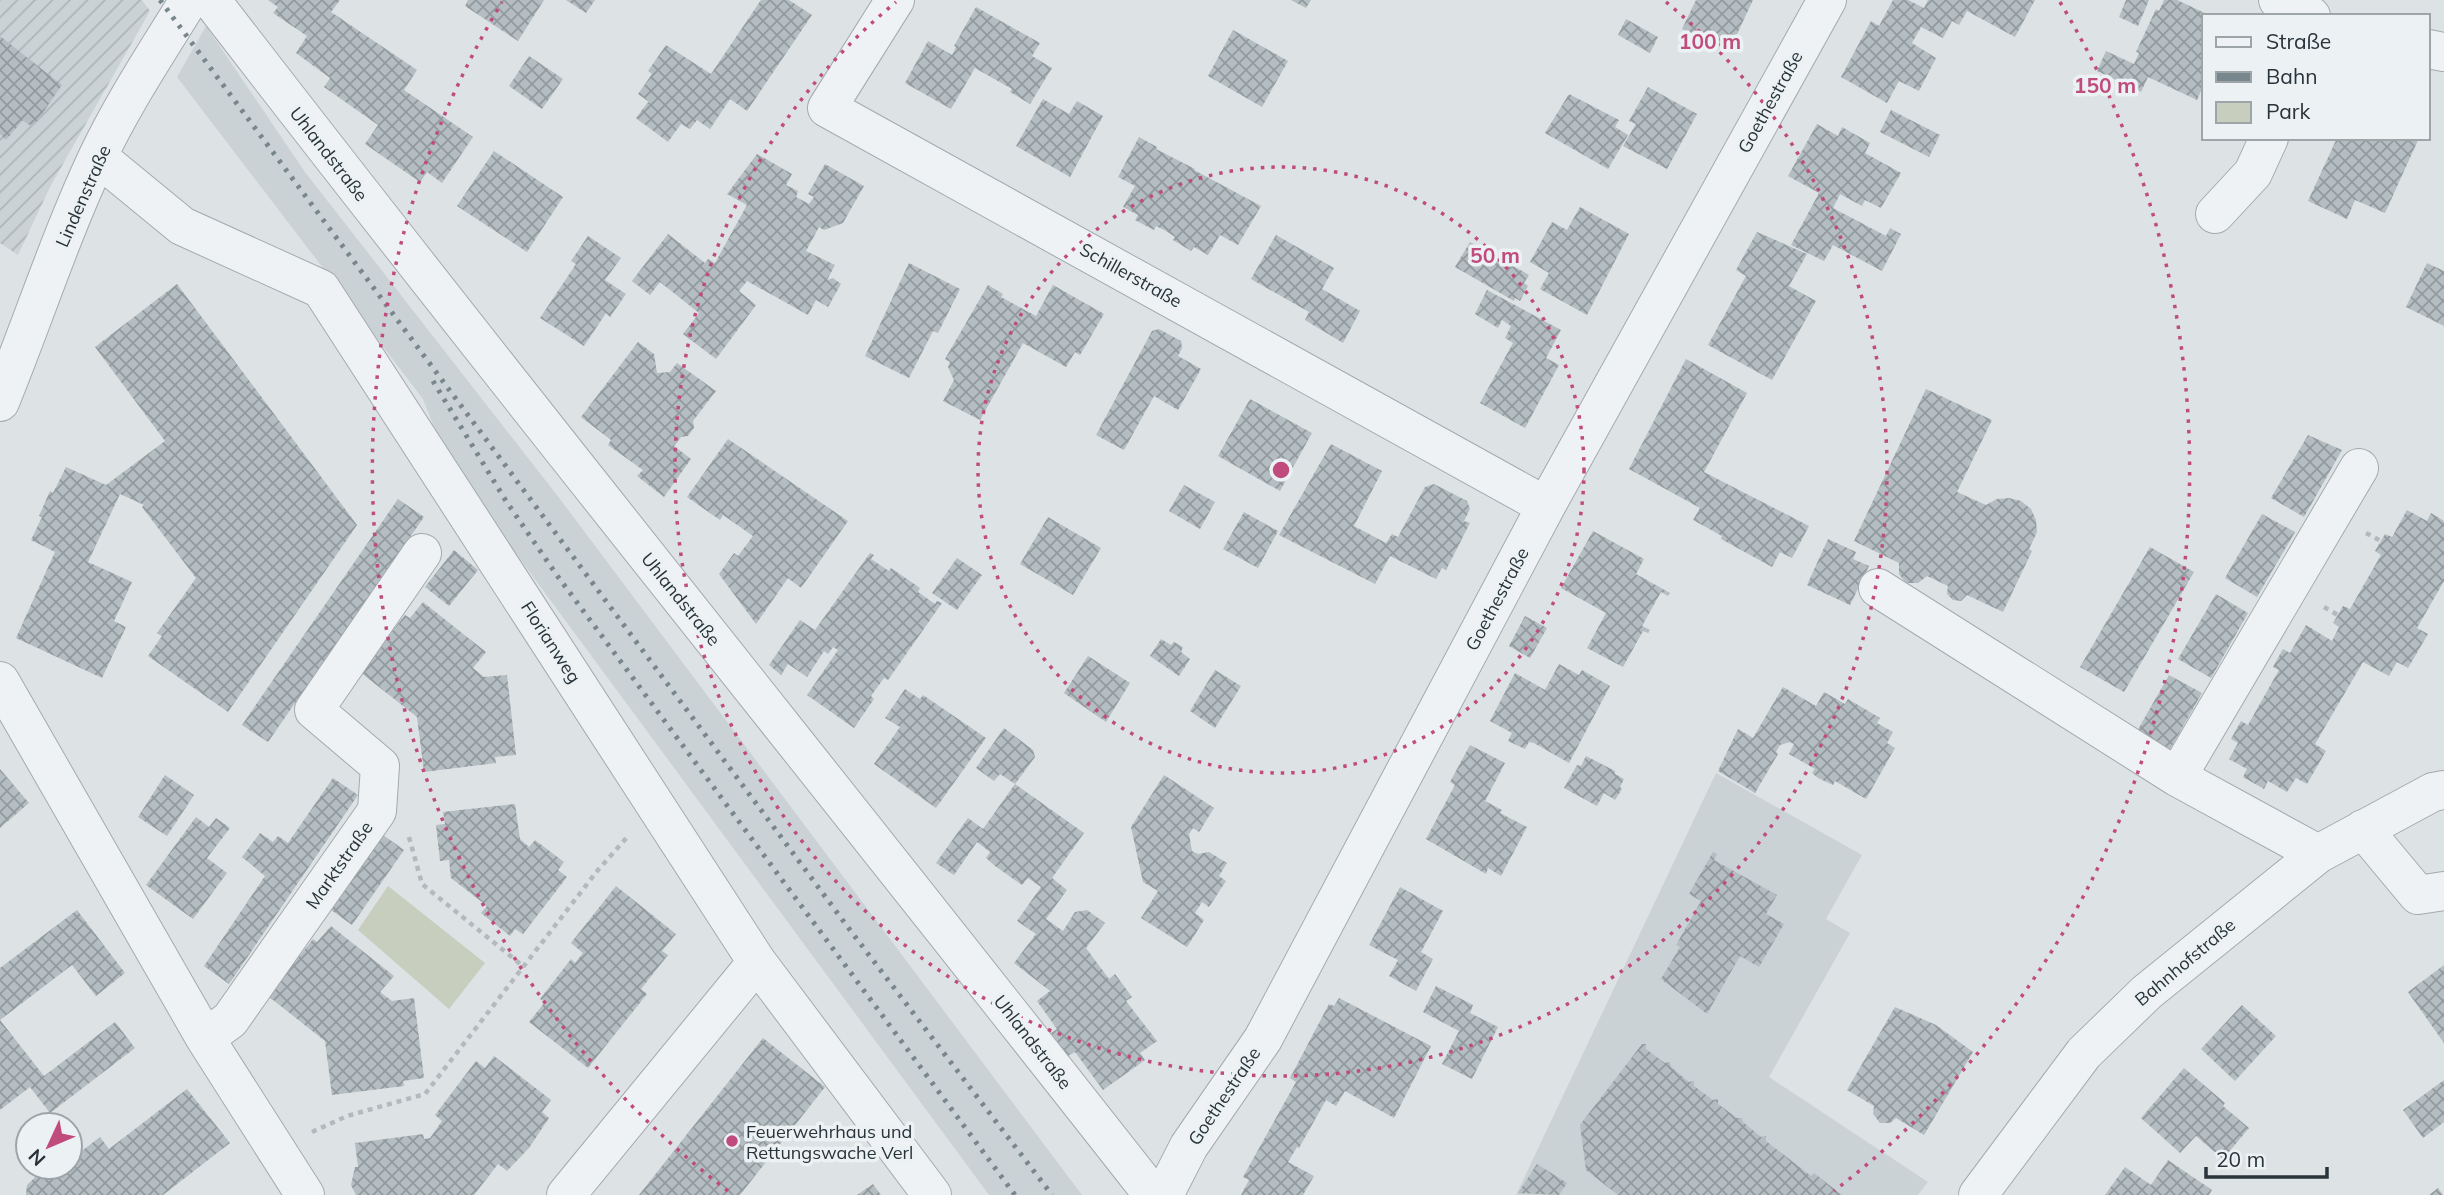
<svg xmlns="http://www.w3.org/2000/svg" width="2444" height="1195" font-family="Mulish,sans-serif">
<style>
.built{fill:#cbd2d6}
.industrial{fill:url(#industrial-furrows)}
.green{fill:#c7cebe}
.building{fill:url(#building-cross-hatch)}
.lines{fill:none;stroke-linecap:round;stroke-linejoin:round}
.minor-casing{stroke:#a3aaae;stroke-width:40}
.path{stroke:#b3b9bc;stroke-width:4.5;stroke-dasharray:5 5;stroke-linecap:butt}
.minor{stroke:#eff2f4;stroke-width:38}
.rail{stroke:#78868d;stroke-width:5;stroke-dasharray:3.5 7;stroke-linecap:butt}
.ring{fill:none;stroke:#c04c7d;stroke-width:3.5;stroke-dasharray:3.5 7}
.poi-dot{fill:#c04c7d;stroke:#ecf1f3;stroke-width:2.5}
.labels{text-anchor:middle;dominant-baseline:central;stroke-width:7;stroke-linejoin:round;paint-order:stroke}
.street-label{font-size:18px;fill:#28333a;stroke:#ecf1f3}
.poi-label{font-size:18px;fill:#28333a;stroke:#ecf1f3;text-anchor:start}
.centre{fill:#c04c7d;stroke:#ecf1f3;stroke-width:3.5}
.ring-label{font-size:21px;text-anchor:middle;font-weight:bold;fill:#c04c7d;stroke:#ecf1f3;stroke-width:7;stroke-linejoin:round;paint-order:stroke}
</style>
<defs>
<pattern id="industrial-furrows" width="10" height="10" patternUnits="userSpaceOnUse" patternTransform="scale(1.75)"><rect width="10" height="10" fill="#cbd2d6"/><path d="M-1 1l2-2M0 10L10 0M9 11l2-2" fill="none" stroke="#aeb5b8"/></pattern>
<pattern id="building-cross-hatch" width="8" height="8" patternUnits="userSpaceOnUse" patternTransform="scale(1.75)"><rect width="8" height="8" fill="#b4bdc1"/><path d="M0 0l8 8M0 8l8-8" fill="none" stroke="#929a9e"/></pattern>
</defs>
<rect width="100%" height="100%" fill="#dde2e5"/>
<path class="built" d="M206,26l99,146 255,327 522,696h-93l-542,-735 -24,-61 -246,-322z
M1716,773l146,82 -36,64 24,14 -81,144 159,105 -10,13h-402z"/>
<path class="industrial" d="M0,0h142l8,11 -99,174 -33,70 -18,-12z"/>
<path class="green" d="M388,886l97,77 -36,46 -91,-79z"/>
<path class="building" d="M268,0h72l-9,12 86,58 -13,20 69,47 -31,46 -15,-11 -7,10 -55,-38 13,-19 -54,-38 6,-9 -34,-25 11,-17 -34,-23 5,-6z
M468,0h76l-26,41 -53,-35z
M566,0h29l-9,13z
M761,0h28l23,15 -65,96 -17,-12 -20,30 -13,-9 -7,9 -9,-5 -13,18 -32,-24 12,-16 4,2 -14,-10 14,-20 -4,-3 18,-26 45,29z
M1291,0h20l-5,8z
M1696,0h57l-24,51 -47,-22z
M1893,0h15l16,8 4,-8h107l-20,37 -48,-26 -8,14 -7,-4 -9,17 -22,-11 -9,16 24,15 -17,33 -20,-10 -12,22 -46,-26 30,-56 8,5z
M2126,0h23l-11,26 -19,-9z
M2164,0h13l34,16h-7v68l-7,16 -49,-23 -7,15 -44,-21 9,-20 28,13 5,-11 -3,-1 20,-43 3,2z
M976,7l64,36 -8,13 20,12 -22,36 -20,-12 2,-3 -37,-21 -24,41 -46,-26 23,-42 24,14 4,-8 -2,-1z
M1626,19l32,18 -8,16 -32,-18z
M1233,30l55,31 -26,46 -54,-31z
M0,36l62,49 -27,39 -6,1 -6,-5 -17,20 -6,-6z
M529,56l34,23 -21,30 -33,-23z
M1648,87l49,27 -30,55 -44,-23 13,-22 -7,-3z
M1569,94l50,26 -4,7 13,8 -20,34 -63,-36z
M1043,99l26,15 8,-13 26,15 -33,61 -54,-31z
M1891,110l49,25 -11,22 -49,-25z
M1817,124l21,12 4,-9 28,16 -5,10 36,20 -20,35 -16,-8 -3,6 -22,-12 -7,14 53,28 4,-8 11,6 -19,37 -49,-26 -9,16 -33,-16 28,-52 -31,-17z
M1139,137l18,10 -1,2 39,20 -1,1 67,36 -23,39 -18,-10 -12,20 -14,-8 -3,4 -18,-11 2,-3 -9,-6 -10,-5 -2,4 -19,-10 3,-5 -15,-8 12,-21 -17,-9z
M2337,138h82l-34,75 -30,-13 -8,19 -39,-18z
M494,151l69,46 -36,55 -70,-46z
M757,154l35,20 -6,11 12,6 -2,6 13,7 5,-7 -6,-3 17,-30 39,22 -21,37 -19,7 -5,-3 -13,24 29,14 -8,15 6,-2 8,6 -13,23 -12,-7 -8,15 -61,-34 -8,10 17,14 -40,54 -33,-25 16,-21 -39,-31 -10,13 -18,-14 36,-47 37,29 3,-4 7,4 32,-58 -20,-11z
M1580,207l49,27 -42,81 -47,-26 9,-16 -19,-11 22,-40 15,8z
M1757,232l50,22 -18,32 27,15 -44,79 -64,-35 38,-69 -10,-6z
M1276,235l58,33 -12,21 38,22 -17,32 -38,-23 4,-8 -58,-33z
M588,236l33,22 -16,22 21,14 -16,23 -4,-4 -22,33 -44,-28 36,-54 -5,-3z
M1470,242l59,33 -5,8 4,3 -8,15 -5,-3 -1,3 -59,-34z
M909,263l51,26 -22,44 -5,-2 -24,47 -44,-22z
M2427,263l17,8v55l-38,-19z
M177,284l180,241 -129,187 -80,-56 14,-20 -5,-3 39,-55 -54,-71 2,-2 -24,-11 -32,68 44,20 -18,39 12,6 -24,51 -86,-40 39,-86 -24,-12 11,-23 -3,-1 11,-25 3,2 13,-26 40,18 59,-44 -70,-94z
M988,285l15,9 -2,3 35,19 17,-31 51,29 -24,41 -5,-3 -9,15 -43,-24 -43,77 -37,-19 11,-21 -6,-13 2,-5 -5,-3z
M1487,290l74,40 -15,28 13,7 -34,63 -45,-25 33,-60 -8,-5 6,-12 -9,-6 -4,8 -23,-14z
M1159,329l22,12 1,7 -4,8 23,13 -23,41 -24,-14 -30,54 -28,-15 56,-104z
M638,342l16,12 3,19 13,-1 7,-9 39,28 -23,30 1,7 -6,8 -7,1 -7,9 17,13 -27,38 -27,-21 6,-6 -35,-25 3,-5 -30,-23z
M1686,359l61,34 -43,79 105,54 -17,32 -12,-6 -8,15 -51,-28 1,-3 -29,-16 7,-12 -71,-39z
M1926,389l66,31 -35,72 29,13 11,-6 12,-1 12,3 10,8 5,11 1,12 -8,17 3,2 -29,61 -36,-17 -6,6 -8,-1 -6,-6 1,-8 -21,-10 -9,7h-12l-7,-9v-11l-45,-22z
M1250,399l62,34 -32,58 -62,-35z
M2308,435l34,15 -38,67 -33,-19z
M728,439l120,82 -47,67 -13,-10 -32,46 -37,-50 15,-21 4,3 15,-20 -30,-21 -3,5 -33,-23z
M1331,444l51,27 -28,55 32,17 6,-9 6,3 27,-50 9,-3 33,17 3,8 -6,12 6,2 -24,47 -4,-2 -6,11 -46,-23 -15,28 -96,-49z
M1184,485l31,17 -15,27 -31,-18z
M398,499l26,18 -156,225 -26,-17z
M2407,510l20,11 4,-8 13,8v60l-27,47 11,6 -20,34 -11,-6 -8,14 -26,-14 -48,82 11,7 -19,33 -11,-6 -9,14 -19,-11 -4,8 -21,-12 4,-8 -18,-10 9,-16 -7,-4 10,-18 7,4 31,-55 -6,-3 6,-11 4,-7 7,4 16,-28 26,16 7,-14 -6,-4 10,-17 7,3 31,-54 -6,-4 10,-17 7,3z
M1244,512l34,19 -20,37 -35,-19z
M2262,514l33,18 -38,65 -32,-19z
M1048,517l53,31 -28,47 -53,-31z
M1593,531l51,28 -8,15 34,19 -2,3 -7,-4 -19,34 8,4 -2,3 -5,-2 -20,36 -36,-19 19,-35 -45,-25z
M1828,539l28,13 -3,7 16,7 -19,39 -43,-20z
M2150,547l44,25 -70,120 -44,-25z
M454,550l24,20 -29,36 -24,-19z
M870,553l4,2 -3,4 18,12 2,-3 29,20 -2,4 17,12 2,-3 5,2 -54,77 -4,-2 -13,18 3,3 -20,29 -47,-33 31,-45 -5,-3 -5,7 -4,-3 -17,26 -19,-13 -7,11 -12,-10 31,-45 15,10z
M957,558l25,17 -25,35 -25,-17z
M2216,594l32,19 -37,65 -33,-19z
M423,602l63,50 -13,16 11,9 23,-2 9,80 -21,2 1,6 -72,9 -7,-55 -57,-45 45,-57 5,3z
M1525,616l22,12 -17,30 -21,-12z
M1161,639l10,6 3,-3 9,5 -2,5 9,7 -11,17 -29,-20z
M1088,656l42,27 -24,39 -42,-29z
M1559,664l20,11 3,-5 28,16 -41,77 -35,-20 -5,-1 -4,7 -17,-8 4,-8 -22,-12 25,-48 30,17z
M1215,670l26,16 -26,42 -25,-17z
M2169,675l33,18 -37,65 -33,-18z
M1783,687l33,19 8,-14 21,12 3,-5 32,19 -3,5 16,9 -6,11 8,5 -29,51 -31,-18 -2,4 -15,-7 -6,-5 3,-4 -26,-15 5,-10 -4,-2 -10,3 -4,7 2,2 -23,39 -37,-22 20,-42 15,9z
M905,689l15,10 3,-4 63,43 -50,70 -62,-44 26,-37 -15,-9z
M1004,728l29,22 2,7 -20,27 -15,-10 -6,7 -18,-13z
M1470,745l35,18 -20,38 17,9 -2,3 27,14 -26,49 -13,-8 -2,6 -60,-35 29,-54 -5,-3z
M1586,756l29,15v3l9,5 -4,8 2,2 -7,11 -11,-7 -7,13 -33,-18 13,-23 4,1z
M0,769l29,34 -29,25z
M165,775l29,20 -27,41 -29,-19z
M1164,775l50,33 -15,24 -6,-4 -4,6 3,17 6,3 11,-2 18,11 -8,13 7,5 -17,26 -7,-5 -7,11 9,7 -17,27 -46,-29 17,-27 -15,-9 -12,-55z
M333,778l25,17 -129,189 -25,-18 61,-90 -23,-19 18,-24 13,9 5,-6 10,7z
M1015,784l69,49 -32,45 15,12 -21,29 17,12 12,-19 12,-2 18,13 -19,25 23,31 6,-5 17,23 -6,4 31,40 -17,12 5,7 -42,30 -28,-38 -7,4 -17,-23 6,-4 -20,-28 13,-10 -36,-28 22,-29 -19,-13 24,-34 -13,-9 -6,7 -27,-19 -9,-8 4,-6 -13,-10 -23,33 -18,-12 32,-45 15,11z
M515,804l5,35 9,8 6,-7 29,22 -6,8 9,7 -44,57 -8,-5 -5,7 -29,-23 6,-7 -36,-28 -2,-18 -9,1 -4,-36 9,-1 -2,-12z
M196,817l13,10 7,-9 14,10 -23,30 20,15 -34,46 -47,-34z
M379,832l25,18 -52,75 -25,-18z
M1713,852l4,2 -3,6 63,35 -11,19 18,10 -25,43 -19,-11 -33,58 -46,-35 19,-32 -4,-2 25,-44 -12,-7z
M616,886l60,48 -14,17 6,4 -27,34 6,5 -59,74 -59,-46 16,-20 -5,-3 31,-40 4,4 8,-10 -12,-10z
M1400,887l43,24 -22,41 12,7 -17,32 -27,-15 9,-16 -29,-15z
M77,910l48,63 -29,23 -24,-31 -72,55 44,56 71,-54 20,26 -85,65 -20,-26 -30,23v-142z
M331,926l63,50 -14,16 12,9 22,-3 10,80 -21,3 1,5 -72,9 -7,-54 -57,-45 45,-57 4,3z
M2444,965v78l-36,-51z
M1436,986l37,19 -3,8 28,14 -26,52 -30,-15 17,-33 -36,-19z
M1339,998l92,48 -37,72 -49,-27 -9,15 -10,-6 -27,48 -2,-1 -9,15 26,14 -11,19h-62l8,-15 -6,-3 53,-95 -6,-4 39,-74 5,2z
M2242,1005l34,31 -41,45 -34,-32z
M1895,1007l41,18 37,27 -49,83 -28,-17 -6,5h-10l-7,-9 1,-8 -27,-16z
M763,1038l62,49 -85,108h-101z
M1642,1044h4v5l19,14 5,-1 1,5 18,15 5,-1v5l19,14 5,-1v5l19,14h5l1,4 18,15 5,-1v5l45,35 3,-3 28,22h-224l-32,-25 -6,-45z
M494,1056l57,44 -9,12 7,6 -20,30 -22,23 -9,-7 -24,31h-118l-5,-10 4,-18h3l-3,-24 68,-9 1,5 6,-1 12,-17 -7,-6 41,-54 9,7z
M2184,1068l41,35 -2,3 26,22 -26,31 -27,-23 -16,17 -39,-35z
M2444,1080v42l-21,16 -20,-28z
M187,1089l43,54 -67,52h-137l1,-10 19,-18h24v-7l30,-23 9,12z
M2168,1160l44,30 -3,5h-104l20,-28 26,18z
M1537,1164l30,19 -8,12 -41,-2z
M873,1184l8,11h-24z
M2438,1188l5,7h-14z"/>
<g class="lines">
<defs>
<path id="minor" d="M211,0c310,402 629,796 942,1195
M895,0l-68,108 719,398
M2278,0l33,16
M2428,49l16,3
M98,157l84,69 139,63 436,673 175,233
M2215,214l38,-41 16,-35
M0,402c33,-81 60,-165 97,-244 26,-55 60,-106 92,-158
M1878,588l299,189 141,77
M0,681l205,357 100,157
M2177,777l182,-309
M2363,829l55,66 26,-4
M205,1038l25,-18 147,-209 3,-45 -66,-56 108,-157
M566,1195l191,-233
M1164,1195l25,-49 74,-107 283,-533 281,-506
M1978,1195l106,-142 63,-61 171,-138 115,-62 11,-2"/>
</defs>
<use href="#minor" class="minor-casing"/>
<path class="path" d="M2366,533l15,8
M2324,607l14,8
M409,837l13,47 102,83
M312,1132l35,-16 78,-22 173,-224 31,-35"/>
<use href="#minor" class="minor"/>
<path class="rail" d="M160,0l693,934 199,261
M433,381l73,120 50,73 459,621"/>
</g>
<g class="ring">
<circle cx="1281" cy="470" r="303"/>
<path d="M1666 2A606 606 0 1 1 896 2"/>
<path d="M728 1191A909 909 0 0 1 502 2M2060 2A909 909 0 0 1 1834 1191"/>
</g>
<circle class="poi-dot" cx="732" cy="1141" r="7"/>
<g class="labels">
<g class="street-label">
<text transform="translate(1770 102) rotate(-61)">Goethestraße</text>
<text transform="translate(329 154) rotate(52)">Uhlandstraße</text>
<text transform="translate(83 196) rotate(-66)">Lindenstraße</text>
<text transform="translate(1131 275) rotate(29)">Schillerstraße</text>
<text transform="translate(681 599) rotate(51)">Uhlandstraße</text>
<text transform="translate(1497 599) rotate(-62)">Goethestraße</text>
<text transform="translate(551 642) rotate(57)">Florianweg</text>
<text transform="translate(339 865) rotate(-55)">Marktstraße</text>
<text transform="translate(2185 962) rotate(-40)">Bahnhofstraße</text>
<text transform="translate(1033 1042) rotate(52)">Uhlandstraße</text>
<text transform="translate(1224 1096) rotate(-56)">Goethestraße</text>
</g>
<g class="poi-label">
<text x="746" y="1131">Feuerwehrhaus und<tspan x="746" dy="21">Rettungswache Verl</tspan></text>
</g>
</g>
<circle cx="1281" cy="470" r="10" class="centre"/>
<g class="ring-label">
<text x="1710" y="49">100 m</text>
<text x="2105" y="93">150 m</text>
<text x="1495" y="263">50 m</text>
</g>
<rect x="2202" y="14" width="228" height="126" fill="#ecf1f3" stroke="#9ea5a9" stroke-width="2"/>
<rect x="2216" y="37" width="35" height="10" fill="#eff2f4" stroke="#9ea5a9" stroke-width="2"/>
<text x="2266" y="49" font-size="21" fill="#28333a">Straße</text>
<rect x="2216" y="72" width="35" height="10" fill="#78868d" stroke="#9ea5a9" stroke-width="2"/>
<text x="2266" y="84" font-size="21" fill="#28333a">Bahn</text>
<rect x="2216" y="102" width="35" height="21" fill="#c7cebe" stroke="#9ea5a9" stroke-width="2"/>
<text x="2266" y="119" font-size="21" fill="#28333a">Park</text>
<g transform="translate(49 1146) rotate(226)"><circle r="33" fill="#ecf1f3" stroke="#9ea5a9" stroke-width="2"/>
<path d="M0-5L12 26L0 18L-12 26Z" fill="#c04c7d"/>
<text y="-10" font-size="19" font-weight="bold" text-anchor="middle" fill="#28333a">N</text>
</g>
<path d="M2206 1167v10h121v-10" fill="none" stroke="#28333a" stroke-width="3.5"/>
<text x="2216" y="1167" font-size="21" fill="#28333a" stroke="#ecf1f3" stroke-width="5" paint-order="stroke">20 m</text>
</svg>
